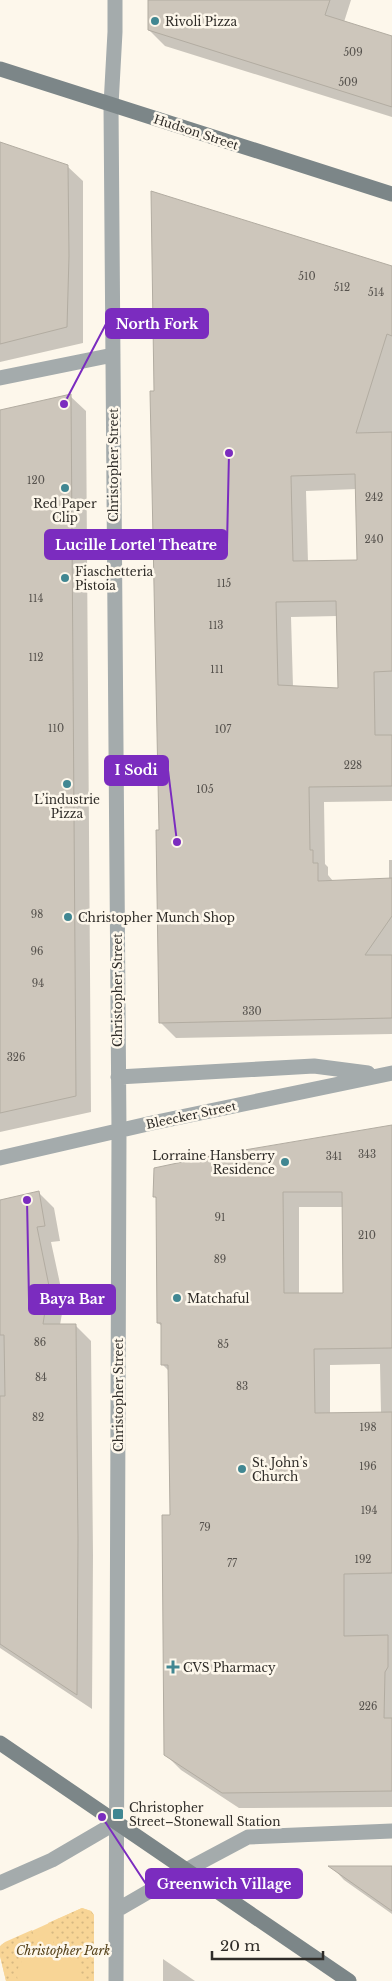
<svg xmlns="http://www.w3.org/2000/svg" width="392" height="1981" font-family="'Libre Baskerville',serif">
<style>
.park{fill:#f8d596}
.garden{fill:url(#garden-dots)}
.shadow{fill:#0003;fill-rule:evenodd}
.building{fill:#cdc6bb;stroke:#b2aca1;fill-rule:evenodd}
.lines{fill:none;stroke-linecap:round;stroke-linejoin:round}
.street{stroke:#a4abac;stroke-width:15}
.secondary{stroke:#7c8688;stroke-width:15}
.poi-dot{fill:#418792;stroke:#fdf7eb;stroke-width:2}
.labels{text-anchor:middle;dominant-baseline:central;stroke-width:5;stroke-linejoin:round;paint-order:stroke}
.number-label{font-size:10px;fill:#56524d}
.poi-label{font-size:12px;fill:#2f2c28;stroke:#fdf7eb;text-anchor:start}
.street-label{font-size:12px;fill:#2f2c28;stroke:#fdf7eb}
.park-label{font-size:12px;font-style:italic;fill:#533f17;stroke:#fdf7eb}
.leader{fill:none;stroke:#7b2cbf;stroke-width:2}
.callout-dot{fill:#7b2cbf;stroke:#fdf7eb;stroke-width:2}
.callout{fill:#7b2cbf;stroke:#7b2cbf;stroke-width:2}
.callout-label{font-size:14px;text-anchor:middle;font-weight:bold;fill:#fff}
</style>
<defs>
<pattern id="garden-dots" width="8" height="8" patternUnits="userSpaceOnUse" patternTransform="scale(1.25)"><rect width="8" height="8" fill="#f8d596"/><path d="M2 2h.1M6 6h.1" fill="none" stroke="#d5b781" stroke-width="1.8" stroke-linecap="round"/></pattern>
</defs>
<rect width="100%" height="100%" fill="#fdf7eb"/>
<path class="park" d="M82,1908l9,3 3,4v66h-88l-6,-25 1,-11z"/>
<path class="garden" d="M82,1908l9,3 3,4v66h-13c0,-13 -2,-27 -13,-36l-14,-1 -6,-21z
M32,1930l6,19c-13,6 -24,17 -20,32h-12l-6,-25v-10l5,-4z"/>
<path class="shadow" d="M149,0h202l-7,22 48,15v80l-227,-71 -16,-16z
M0,143l67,23 16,15v162l-83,19z
M392,267v534l-68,1 1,62 3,3v8l5,6 56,-1v-20h3v174l-216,4 -16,-16v-191l-8,-439zM357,489l1,72 -50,1 -2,-71zM338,616l1,74 -46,-3 -2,-70z
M70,396l16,15 5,701 -91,20v-720z
M392,1127v680l-153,1 -58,-38 -16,-16 6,-238 -1,-144 -7,-7v-38l-5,-4 -1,-124 -3,-3zM299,1207h45v87h-45zM380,1364l1,49 -51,1v-49z
M38,1192l16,16 6,33 -9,1 13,60 -4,23h15l16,16 2,214 -1,154 -92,-61v-447z
M332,1867h60v47l-48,-34z
M163,1959l32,22h-32z"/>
<path class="building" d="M148,0h182l-5,15 67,21v71l-244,-77z
M0,142l68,23 1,91 -2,71 -67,17z
M151,191l241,75v70l-5,-2 -31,99 36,-1v239l-18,1 1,63h17v51l-83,1 1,63h3v13h5v18l74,-3v38l-27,39h27v63l-233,5 -3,-193h3l-9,-439h4zM355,474l2,86 -64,1 -2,-85zM336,601l2,87 -60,-3 -2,-83z
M71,394l5,702 -76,17v-703z
M392,1125v223l-78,1 1,64 77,-1v161l-48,1v62l44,-1v32l-3,5 -1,46h8v73l-170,2 -58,-38 -2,-240h8l-2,-150h-7v-42h-4l-1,-126h-3l1,-29 61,-13zM283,1192h59l1,101h-59z
M39,1191l6,35 -8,1 12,59 -6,38h33l2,215 -1,156 -77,-51v-248h5l-1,-61h-4v-135z
M328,1866h64v45z"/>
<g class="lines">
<path class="street" d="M115,0v32l-4,73 8,1026 -3,850
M0,378l113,-23
M118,1077l196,-11 54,7
M0,1158l152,-35 240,-50
M0,1883l52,-23 65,-38
M117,1910l69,-40 62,-33 144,-6"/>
<path class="secondary" d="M0,69l392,125
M0,1743l349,238"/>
</g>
<g class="poi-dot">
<circle cx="155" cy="21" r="5"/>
<circle cx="65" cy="488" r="5"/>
<circle cx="65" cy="578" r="5"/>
<circle cx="67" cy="784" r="5"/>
<circle cx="68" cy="917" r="5"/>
<circle cx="285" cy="1162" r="5"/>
<circle cx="177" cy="1298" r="5"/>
<circle cx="242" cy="1469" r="5"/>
<path d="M170.5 1659.5h5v5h5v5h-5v5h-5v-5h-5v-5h5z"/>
<rect x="112" y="1808" width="12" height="12" rx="2.5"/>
</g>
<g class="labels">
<g class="number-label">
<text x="353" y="52">509</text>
<text x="348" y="82">509</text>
<text x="307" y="276">510</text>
<text x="342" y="287">512</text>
<text x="376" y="292">514</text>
<text x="36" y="480">120</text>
<text x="374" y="497">242</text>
<text x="374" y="539">240</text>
<text x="224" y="583">115</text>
<text x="36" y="598">114</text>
<text x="216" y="625">113</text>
<text x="36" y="657">112</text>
<text x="217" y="669">111</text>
<text x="56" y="728">110</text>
<text x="223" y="729">107</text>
<text x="353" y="765">228</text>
<text x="205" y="789">105</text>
<text x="37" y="914">98</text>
<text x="37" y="951">96</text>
<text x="38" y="983">94</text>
<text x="252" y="1011">330</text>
<text x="16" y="1057">326</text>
<text x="367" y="1154">343</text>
<text x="334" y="1156">341</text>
<text x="220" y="1217">91</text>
<text x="367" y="1235">210</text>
<text x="220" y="1259">89</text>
<text x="40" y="1342">86</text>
<text x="223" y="1344">85</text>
<text x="41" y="1377">84</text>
<text x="242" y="1386">83</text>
<text x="38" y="1417">82</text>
<text x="368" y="1427">198</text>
<text x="368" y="1466">196</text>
<text x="369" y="1510">194</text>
<text x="205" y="1527">79</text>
<text x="363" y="1559">192</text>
<text x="232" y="1563">77</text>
<text x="368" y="1706">226</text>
</g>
<g class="poi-label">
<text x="165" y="21">Rivoli Pizza</text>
<text x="65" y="503" text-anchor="middle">Red Paper<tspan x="65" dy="14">Clip</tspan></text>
<text x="75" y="571">Fiaschetteria<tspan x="75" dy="14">Pistoia</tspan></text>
<text x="67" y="799" text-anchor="middle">L’industrie<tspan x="67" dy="14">Pizza</tspan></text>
<text x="78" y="917">Christopher Munch Shop</text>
<text x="275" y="1155" text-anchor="end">Lorraine Hansberry<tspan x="275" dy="14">Residence</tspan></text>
<text x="187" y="1298">Matchaful</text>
<text x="252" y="1462">St. John’s<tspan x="252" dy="14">Church</tspan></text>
<text x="183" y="1667">CVS Pharmacy</text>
<text x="129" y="1807">Christopher<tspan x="129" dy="14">Street–Stonewall Station</tspan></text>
</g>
<g class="street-label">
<text transform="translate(196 132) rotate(18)">Hudson Street</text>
<text transform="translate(113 465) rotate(-90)">Christopher Street</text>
<text transform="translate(117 990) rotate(-90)">Christopher Street</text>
<text transform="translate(191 1115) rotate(-12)">Bleecker Street</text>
<text transform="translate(118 1395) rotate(-90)">Christopher Street</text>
</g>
<g class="park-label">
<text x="63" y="1950">Christopher Park</text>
</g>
</g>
<path class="leader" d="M64 404L106 324M229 453L227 545M177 842L168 770M27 1200L29 1299M102 1817L146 1884"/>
<g class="callout-dot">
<circle cx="64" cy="404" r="5"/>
<circle cx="229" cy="453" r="5"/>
<circle cx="177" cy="842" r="5"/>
<circle cx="27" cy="1200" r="5"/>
<circle cx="102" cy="1817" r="5"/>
</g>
<g class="callout">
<rect x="106" y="309" width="102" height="29" rx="5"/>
<rect x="45" y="530" width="182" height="29" rx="5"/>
<rect x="105" y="756" width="63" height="29" rx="5"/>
<rect x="29" y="1285" width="86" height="29" rx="5"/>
<rect x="146" y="1869" width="156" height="29" rx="5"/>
</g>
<g class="callout-label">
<text x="157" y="329">North Fork</text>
<text x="136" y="550">Lucille Lortel Theatre</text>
<text x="136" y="775">I Sodi</text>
<text x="72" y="1304">Baya Bar</text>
<text x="224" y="1889">Greenwich Village</text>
</g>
<path d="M212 1951v8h111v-8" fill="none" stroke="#2f2c28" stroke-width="2.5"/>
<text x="220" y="1951" font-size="15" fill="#2f2c28" stroke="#fdf7eb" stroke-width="4" paint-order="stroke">20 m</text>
</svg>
